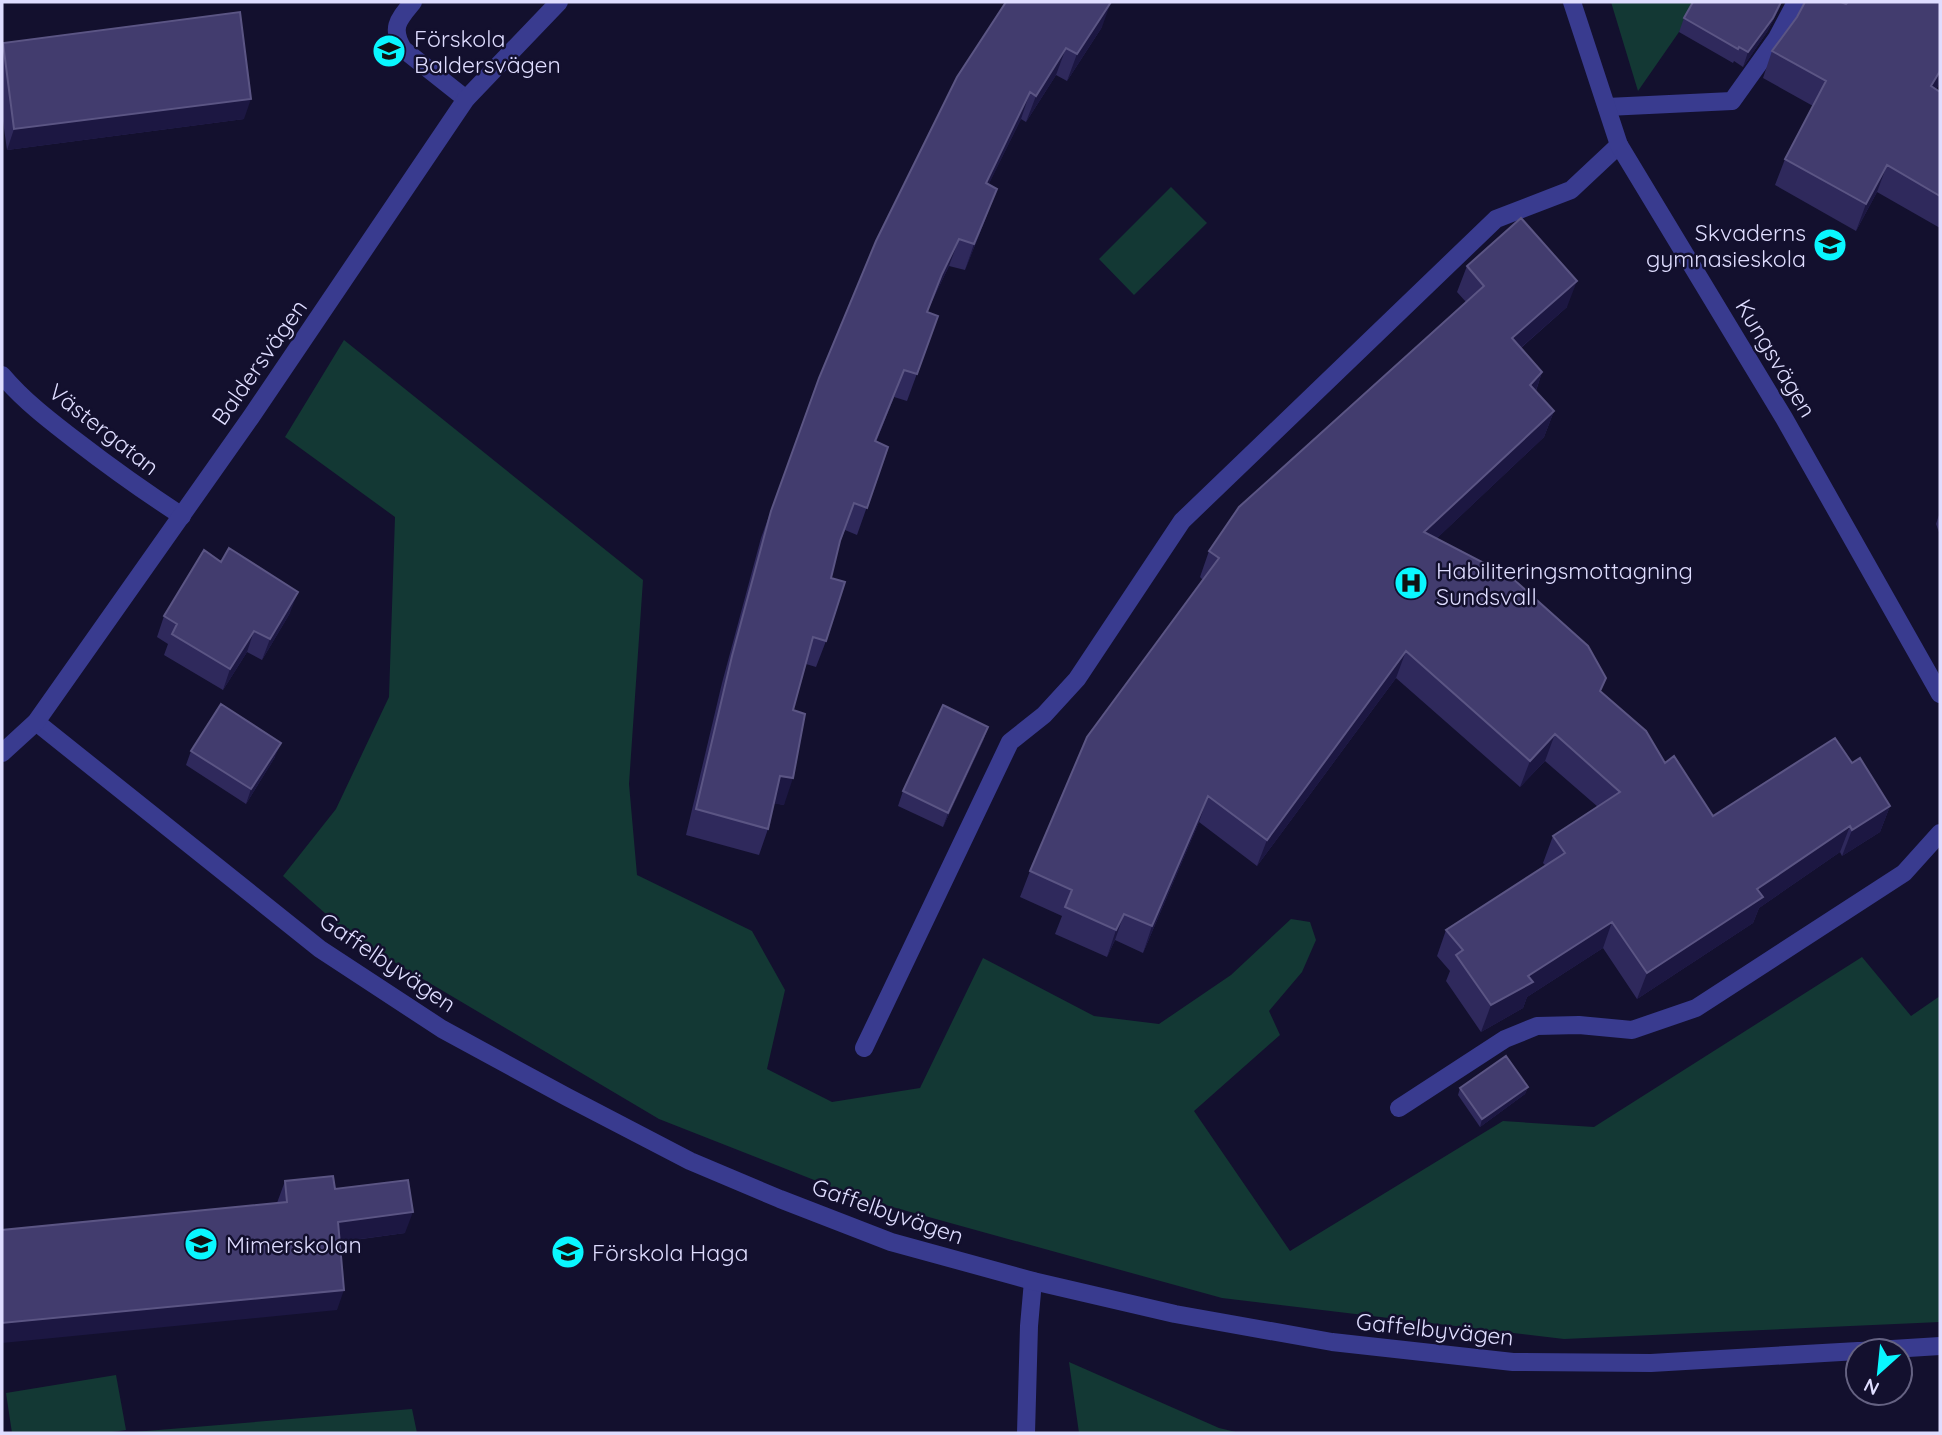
<svg xmlns="http://www.w3.org/2000/svg" width="1942" height="1435" font-family="Quicksand,sans-serif">
<style>
.green{fill:#133834}
.lines{fill:none;stroke-linecap:round;stroke-linejoin:round}
.service{stroke:#393b8f;stroke-width:18}
.minor{stroke:#393b8f;stroke-width:18}
.tertiary{stroke:#393b8f;stroke-width:18}
.wall{fill:#2f295c}
.shaded-wall{fill:#1c1742}
.building{fill:#423c6e;stroke:#5b5584;stroke-width:2}
.labels{text-anchor:middle;dominant-baseline:central;stroke-width:5;stroke-linejoin:round;paint-order:stroke}
.poi-label{font-size:23px;fill:#dfddff;stroke:#13102e;text-anchor:start}
.street-label{font-size:23px;fill:#dfddff;stroke:#13102e}
</style>
<rect width="100%" height="100%" fill="#13102e"/>
<path class="green" d="M1611,2h85l-17,30 -41,59z
M1171,187l36,36 -73,72 -35,-36z
M344,340l299,240 -14,204 8,91 115,56 33,59 -18,79 65,33 88,-14 63,-130 111,58 65,8 72,-49 60,-56 19,3 6,18 -14,32 -33,39 11,24 -86,76 96,140 213,-130 91,6 268,-170 49,59 29,-20v326l-376,17 -342,-41 -362,-100 -201,-79 -307,-182 -69,-61 53,-67 53,-112 6,-180 -110,-80z
M1069,1362l150,66 21,5h-161z
M116,1375l10,55 -21,3h-93l-6,-40z
M412,1409l5,24h-289l6,-1z"/>
<g class="lines">
<path class="service" d="M413,2c-14,17 -23,25 -10,47l63,50
M1607,107l125,-6 45,-63 19,-36
M864,1048l146,-306 34,-27 33,-36 105,-158 314,-302 75,-29 48,-45
M1399,1108l106,-69 32,-13 42,-1 53,5 64,-22 208,-135 36,-40
M1026,1433l3,-107 4,-45"/>
<path class="minor" d="M1572,2l47,143 165,273 156,276
M2,375c21,25 47,45 73,65 35,27 70,52 107,76
M36,722l284,227 122,80 125,68 123,64 90,38 111,43 142,39 142,33 157,28 181,20 138,1 207,-12
M1860,1351l80,-5"/>
<path class="tertiary" d="M2,753l34,-31 215,-305 215,-318 93,-97"/>
</g>
<path class="wall" d="M1846,4l93,80 -3,5 4,3v136l-63,-36 -21,39 -81,-46 10,-26 28,-53 -50,-28 9,-27z
M1780,7l-13,25 -24,35 -9,-6 -1,2 -54,-31 5,-14z
M1102,27l-35,54 -11,-6 -30,47 -5,-3 -33,66 -1,30 -22,55 -16,-4 -17,35 -5,11 11,4 -31,85 -13,-4 -18,45 12,5 -31,88 -12,-5 -5,12 -9,36 -5,63 -10,26 -10,-3 -13,46 -9,95 -10,-2 -6,26 -9,26 -73,-20 36,-152 39,-145 58,-160 138,-301z
M3,43l241,76 -237,31 -5,-36z
M1467,266l100,41 -46,41 21,24 -6,19 18,20 -10,26 -108,102 165,153 112,124 139,-53 38,43 -10,26 -38,24 -2,-4 -81,56 -6,15 -116,76 -34,-51 -76,49 -4,11 -42,24 -35,-51 4,-10 -13,-15 9,-26 100,-64 -3,-3 10,-27 45,-29 -53,-46 -25,26 -124,-109 -139,188 -58,-44 -56,131 -28,-13 -8,17 -52,-23 7,-18 -42,-19 10,-26 173,-291 -3,-3 9,-26 257,-249 -9,-10z
M1940,512v23l-4,-11z
M290,613l-28,47 -15,-8 -24,38 -59,-35 4,-11 -11,-7 7,-21z
M988,727l-5,14 -40,86 -45,-21 5,-15z
M191,751l84,6 -29,47 -60,-39z
M1528,1087l-3,7 -45,33 -22,-32 2,-7z
M285,1181l50,8 70,44 -65,9 -3,68 -60,-107z"/>
<path class="shaded-wall" d="M1111,2l-9,25 -35,54 10,-27z
M1781,2h1l-2,5 -13,25 -24,35 5,-15z
M1066,48l-10,27 -30,47 10,-26z
M1940,71v10l-1,3 -18,29 10,-27z
M1030,92l-9,27 -45,91 10,-27z
M251,99l-7,20 -237,31 7,-21z
M1887,165l-10,27 -21,39 10,-27z
M997,189l-10,26 -22,55 9,-26z
M959,239l-10,27 -17,35 -15,38 25,-65z
M1577,281l-10,26 -65,57 10,-26z
M904,370l-10,27 -29,71 10,-27z
M1542,372l-9,27 -3,-14z
M1554,411l-10,26 -129,122 9,-27z
M298,592l-8,21 -28,47 8,-21z
M254,631l-7,21 -24,38 7,-21z
M1406,651l-10,27 -139,188 10,-26z
M988,727l-5,14 -40,86 5,-14z
M1555,734l-10,27 -25,26 10,-26z
M281,743l-6,14 -29,47 5,-15z
M780,776l13,2 -9,27 -14,-2z
M1208,796l-9,26 -56,131 9,-27z
M1890,806l-10,26 -38,24 10,-26z
M1850,826l-10,26 -81,56 -6,15 -116,76 10,-26 110,-84z
M1124,914l-9,26 -8,17 9,-27z
M1612,922l-9,26 -76,49 -4,11 -42,24 10,-27 37,-29z
M1528,1087l-3,7 -45,33 2,-8z
M413,1212l-8,21 -75,10 8,-21z
M344,1290l-7,20 -335,33v-20z"/>
<path class="building" d="M1006,2h105l-34,52 -11,-6 -30,48 -6,-4 -44,91 11,6 -23,55 -15,-5 -17,35 -15,38 11,4 -21,58 -13,-4 -29,71 13,6 -21,61 -13,-5 -14,38 -9,37 14,4 -19,59 -13,-4 -20,73 12,4 -12,64 -13,-2 -12,53 -72,-20 36,-153 39,-145 48,-133 57,-137 81,-164z
M1693,2h88l-8,16 -25,34 -9,-5 -1,2 -54,-31z
M1805,2h36l5,2 2,-2h92v69l-9,15 9,6v104l-53,-31 -21,39 -81,-45 41,-78 -54,-30 25,-34z
M240,12l11,87 -237,30 -11,-86z
M1521,218l56,63 -65,57 30,34 -12,13 24,26 -130,121 87,45 77,69 18,32 -6,13 46,40 19,32 9,-7 39,60 122,-78 17,25 8,-5 30,48 -38,24 -2,-4 -93,63 6,8 -116,76 -35,-51 -84,54 5,6 -42,23 -35,-50 7,-5 -17,-20 119,-77 -12,-17 67,-44 -65,-58 -25,27 -124,-110 -139,189 -59,-44 -56,130 -28,-12 -8,16 -51,-23 7,-17 -42,-19 57,-134 132,-179 -10,-7 30,-44 245,-221 -17,-20z
M229,548l69,44 -28,47 -16,-8 -24,38 -58,-35 5,-10 -13,-8 40,-66 17,12z
M221,704l60,39 -30,46 -60,-38z
M943,705l45,22 -40,86 -45,-22z
M1506,1056l22,31 -46,32 -22,-31z
M333,1176l2,13 73,-9 5,32 -75,10 6,68 -342,33v-93l285,-28 -2,-21z"/>
<defs>
<symbol id="school-disc" viewBox="-11 -11 22 22"><circle r="9.5" fill="#09f7ff" stroke="#13102e"/><path d="M0-5L7-2L0 1L-7-2ZM-4 1L0 2.5L4 1V4Q0 6-4 4Z" fill="#111"/></symbol>
<symbol id="hospital-disc" viewBox="-11 -11 22 22"><circle r="9.5" fill="#09f7ff" stroke="#13102e"/><path d="M-5-5h3v3.5h4V-5h3V5h-3V1.5h-4V5h-3Z" fill="#111"/></symbol>
</defs>
<g fill-rule="evenodd">
<use href="#school-disc" x="370" y="32" width="38" height="38"/>
<use href="#school-disc" x="1811" y="226" width="38" height="38"/>
<use href="#hospital-disc" x="1392" y="564" width="38" height="38"/>
<use href="#school-disc" x="182" y="1225" width="38" height="38"/>
<use href="#school-disc" x="549" y="1233" width="38" height="38"/>
</g>
<g class="labels">
<g class="poi-label">
<text x="414" y="38">Förskola<tspan x="414" dy="26">Baldersvägen</tspan></text>
<text x="1806" y="232" text-anchor="end">Skvaderns<tspan x="1806" dy="26">gymnasieskola</tspan></text>
<text x="1436" y="570">Habiliteringsmottagning<tspan x="1436" dy="26">Sundsvall</tspan></text>
<text x="226" y="1244">Mimerskolan</text>
<text x="592" y="1252">Förskola Haga</text>
</g>
<g class="street-label">
<text transform="translate(1776 358) rotate(59)">Kungsvägen</text>
<text transform="translate(259 362) rotate(-55)">Baldersvägen</text>
<text transform="translate(104 429) rotate(38)">Västergatan</text>
<text transform="translate(388 962) rotate(34)">Gaffelbyvägen</text>
<text transform="translate(888 1211) rotate(19)">Gaffelbyvägen</text>
<text transform="translate(1435 1329) rotate(6)">Gaffelbyvägen</text>
</g>
</g>
<rect width="1942" height="1435" fill="none" stroke="#dfddff" stroke-width="7"/>
<g transform="translate(1879 1372) rotate(207)"><circle r="33" fill="#13102e" stroke="#656282" stroke-width="2"/>
<path d="M0-5L12 26L0 18L-12 26Z" fill="#09f7ff"/>
<text y="-10" font-size="19" font-weight="bold" text-anchor="middle" fill="#dfddff">N</text>
</g>
</svg>
